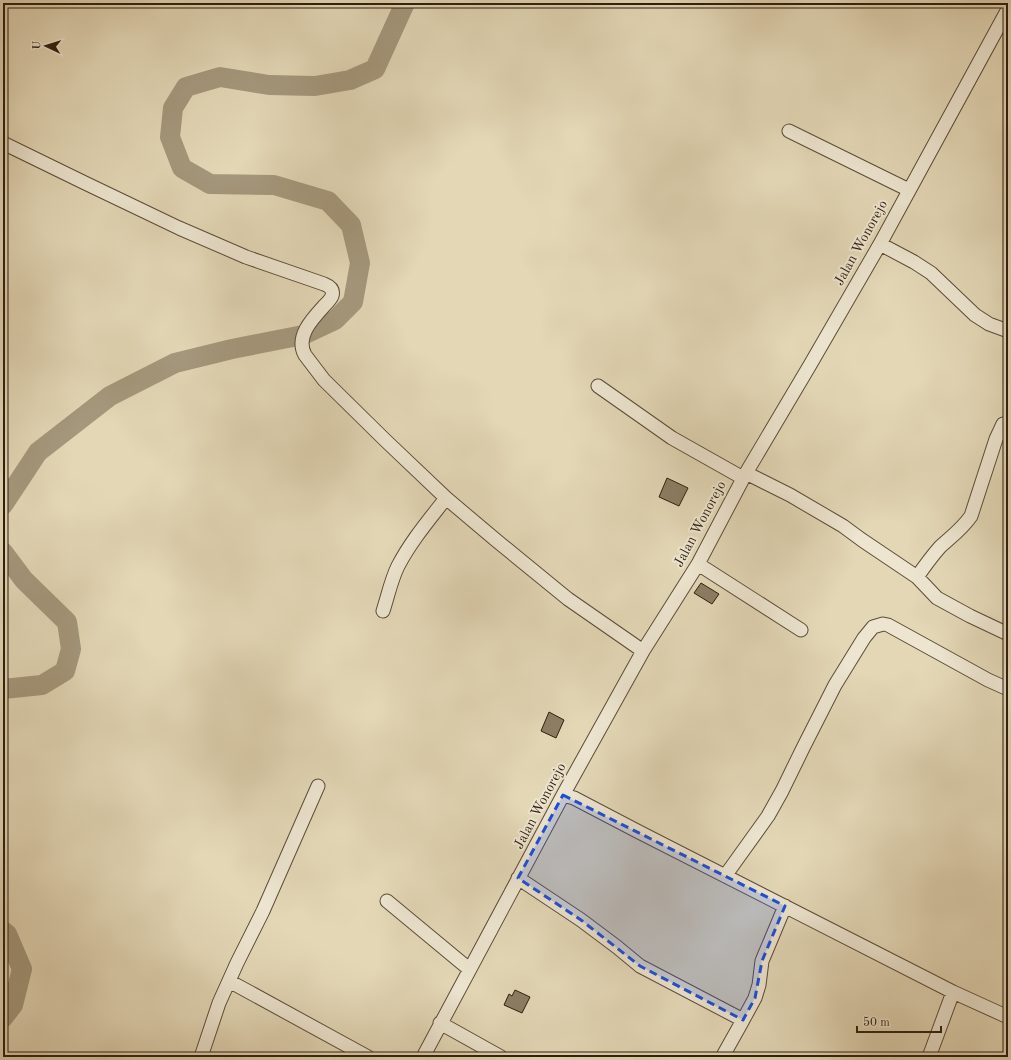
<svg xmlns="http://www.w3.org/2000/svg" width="1011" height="1060" font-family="'Old Standard TT',serif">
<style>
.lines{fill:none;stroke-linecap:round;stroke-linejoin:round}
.river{stroke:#a5987d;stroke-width:20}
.building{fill:#8c7e65;stroke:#2e1e0e}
.minor-casing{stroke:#5b4c38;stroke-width:15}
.minor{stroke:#ede5d0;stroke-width:13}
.marked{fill:#1d4ed8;fill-opacity:0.2;stroke:#1d4ed8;stroke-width:3;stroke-dasharray:8 5;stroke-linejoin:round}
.labels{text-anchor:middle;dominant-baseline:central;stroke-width:4;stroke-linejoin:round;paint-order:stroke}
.street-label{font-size:14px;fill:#2e1e0e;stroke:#ede5d0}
</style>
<rect width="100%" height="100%" fill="#e3d7b6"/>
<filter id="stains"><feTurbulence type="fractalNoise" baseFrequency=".005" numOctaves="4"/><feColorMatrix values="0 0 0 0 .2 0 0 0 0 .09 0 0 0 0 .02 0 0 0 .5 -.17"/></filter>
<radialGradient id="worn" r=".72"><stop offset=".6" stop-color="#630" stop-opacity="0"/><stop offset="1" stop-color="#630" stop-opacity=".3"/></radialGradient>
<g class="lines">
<path class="river" d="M3,505l35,-53 72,-56 65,-33 57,-14 71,-14 32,-15 18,-18 7,-39 -9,-38 -23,-24 -54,-16 -64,-1 -28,-16 -12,-31 3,-29 13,-21 34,-10 49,8 46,1 35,-6 25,-11 30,-66
M3,552l21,28 43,42 4,27 -6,22 -23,14 -39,4
M3,931l4,3 15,35 -9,36 -10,13"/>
</g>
<path class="building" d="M667,478l21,10 -9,18 -20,-9z
M701,583l18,11 -7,10 -18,-11z
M549,712l15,8 -8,18 -15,-7z
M515,990l15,7 -8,16 -18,-8 5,-11 3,2z"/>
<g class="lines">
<defs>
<path id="minor" d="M789,131l120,59
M3,143l82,40 94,45 67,29 78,27c5,2 10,5 8,12 -1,3 -5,7 -8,10 -12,13 -29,31 -19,49l19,25 61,60 61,58 51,43 71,58 75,52
M880,244l34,18 17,11 44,42 14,9 19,7
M598,386l74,52 71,40
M746,473l44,22 53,31 19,14 55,37 20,21 33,18 38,18
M698,564l103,66
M917,577c7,-10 15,-21 23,-30 12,-11 22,-18 31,-31l25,-77 7,-15
M383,611c5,-15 8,-31 15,-45 13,-25 31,-46 48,-68
M563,795l11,3 65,34 314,160 55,25
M725,876l43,-60 14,-25 21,-43 32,-63 29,-47 9,-11 10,-3 5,1 100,55 20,9
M518,878l63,42 36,27 23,19 103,54 -19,34 -1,3
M387,901l82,68
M229,981l139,76
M743,1020l12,-22 4,-13 3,-24 23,-55
M440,1023l61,34
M201,1057l18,-54 18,-40 26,-52 55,-125
M423,1057l140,-262 80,-144 55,-87 48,-91 64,-108 70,-121 128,-235
M929,1057l24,-65"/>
</defs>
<use href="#minor" class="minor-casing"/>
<use href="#minor" class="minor"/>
</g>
<path class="marked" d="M563,795l222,111 -23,55 -7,37 -12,22 -103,-54 -59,-46 -63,-42z"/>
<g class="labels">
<g class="street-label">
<text transform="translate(861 243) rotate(-61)">Jalan Wonorejo</text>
<text transform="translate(700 524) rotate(-62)">Jalan Wonorejo</text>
<text transform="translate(540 806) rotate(-62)">Jalan Wonorejo</text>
</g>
</g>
<rect width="1011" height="1060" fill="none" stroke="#e3d7b6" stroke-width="16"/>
<rect x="4" y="4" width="1003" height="1052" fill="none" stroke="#2e1e0e" stroke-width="2"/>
<rect x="8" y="8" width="995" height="1044" fill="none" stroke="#2e1e0e"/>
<g transform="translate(46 46) rotate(274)" stroke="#ede5d0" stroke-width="3" paint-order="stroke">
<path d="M0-3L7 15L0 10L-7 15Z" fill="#2e1e0e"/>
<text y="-6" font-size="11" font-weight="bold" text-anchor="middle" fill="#2e1e0e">U</text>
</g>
<path d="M857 1026v6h84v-6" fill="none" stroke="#2e1e0e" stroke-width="2"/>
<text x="863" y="1026" font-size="12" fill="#2e1e0e" stroke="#ede5d0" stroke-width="3" paint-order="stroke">50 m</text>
<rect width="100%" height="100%" filter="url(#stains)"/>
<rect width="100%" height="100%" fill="url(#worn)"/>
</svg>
